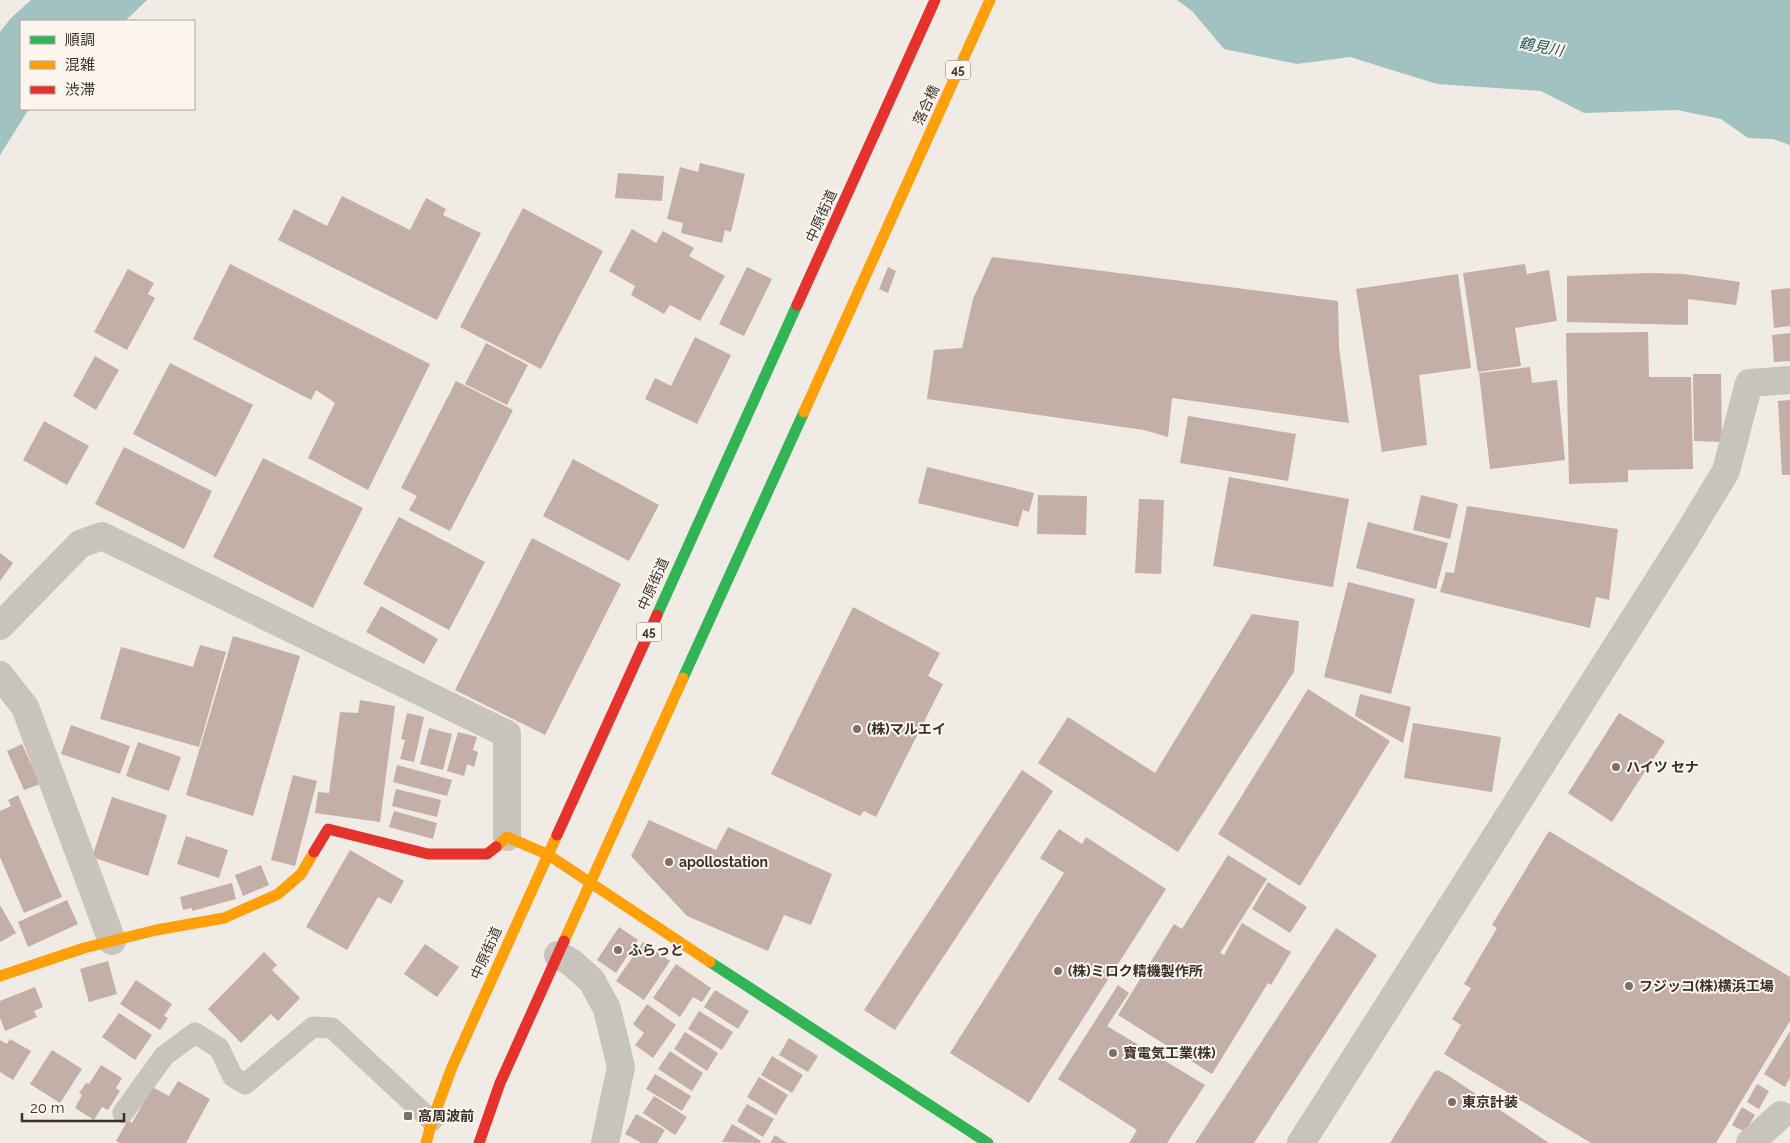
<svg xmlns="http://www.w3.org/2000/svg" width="1790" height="1143" font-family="Raleway,'Noto Sans JP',sans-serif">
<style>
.water{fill:#a1c2c1}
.building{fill:#c3afa7}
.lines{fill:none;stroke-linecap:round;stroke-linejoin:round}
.lane{stroke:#c9c3be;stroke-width:21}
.street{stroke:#c9c3be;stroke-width:28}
.fast{stroke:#30b455;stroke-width:11}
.slow{stroke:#ff9f0a;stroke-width:11}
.jam{stroke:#e5322d;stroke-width:11}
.poi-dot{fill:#7a716c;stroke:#fbf5ee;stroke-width:2}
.labels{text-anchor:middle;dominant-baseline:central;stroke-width:4;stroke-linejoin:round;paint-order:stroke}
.shield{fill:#fbf5ee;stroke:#756b66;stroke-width:1}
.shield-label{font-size:12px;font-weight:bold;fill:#3b302b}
.street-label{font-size:14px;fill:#3b302b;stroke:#fbf5ee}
.poi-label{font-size:14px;font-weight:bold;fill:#3b302b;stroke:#fbf5ee;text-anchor:start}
.water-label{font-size:15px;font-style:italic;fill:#1f5a5e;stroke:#fbf5ee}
</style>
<rect width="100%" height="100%" fill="#f0ebe5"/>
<path class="water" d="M31,0h116l-22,21h-104v88h8l-29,46v-123l11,-14z
M1177,0h613v145l-17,-6 -25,-1 -27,-19 -44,-9 -93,3 -43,-22 -104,-7 -87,-27 -53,7 -73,-15 -32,-38z"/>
<path class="building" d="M700,163l45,11 -14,58 -6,-2 -3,13 -41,-10 2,-10 -16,-4 13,-52 18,5z
M618,173l46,3 -2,25 -47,-3z
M342,196l68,34 16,-32 20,11 -3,6 38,18 -44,87 -159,-80 16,-31 33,17z
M523,208l80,43 -62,118 -81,-42z
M632,229l24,14 7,-12 31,17 -5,8 36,20 -25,45 -30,-16 -6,9 -33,-19 4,-9 -26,-15z
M992,257l346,44 1,46 10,76 -177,-25 -4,39 -24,-7 -217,-31 7,-49 28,-2 11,-49z
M230,264l200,100 -62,126 -60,-32 27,-55 -19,-13 -5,10 -118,-61z
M1525,264l2,10 22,-4 8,51 -42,7 6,38 -43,6 -15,-99z
M747,267l25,12 -28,57 -25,-12z
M888,267l8,4 -8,22 -9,-4z
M128,269l26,14 -6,11 7,4 -28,52 -33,-18z
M1649,273l35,1 56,8 -4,23 -48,-6v26l-121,-3v-46z
M1458,274l13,94 -52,7 8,70 -45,7 -26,-163z
M1790,288v38l-16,2 -3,-38z
M1648,332l1,45h42l2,92 -65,1v12l-59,2 -3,-151z
M1790,333v28l-16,1 -2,-27z
M695,337l36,18 -34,69 -52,-25 10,-21 16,8z
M486,343l42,22 -21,40 -42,-21z
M95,356l24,14 -23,40 -23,-14z
M170,363l83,42 -37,72 -83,-43z
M1530,367l2,16 25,-3 8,80 -75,9 -11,-96z
M1693,374h28l1,68 -28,-1z
M456,381l57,29 -63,121 -41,-21 8,-14 -16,-8z
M1790,400v75h-8l-4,-74z
M1188,416l108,18 -8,47 -108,-18z
M44,421l45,25 -22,39 -44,-25z
M124,447l88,44 -28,58 -89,-45z
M263,458l100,50 -50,100 -100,-51z
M573,459l86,46 -30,56 -86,-45z
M927,467l107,26 -5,19 -6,-2 -5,17 -100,-24z
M1229,477l120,22 -16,88 -120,-21z
M1038,495l49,1 -1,39 -49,-1z
M1421,495l37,9 -8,35 -37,-9z
M1139,499l25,1 -3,74 -26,-1z
M1467,506l151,23 -9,71 -13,-3 -6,31 -150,-36 6,-20 8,1z
M399,517l86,45 -36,68 -86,-46z
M1368,522l80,21 -12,46 -80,-21z
M532,538l89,46 -76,151 -90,-45z
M0,553l13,10 -13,18z
M1348,582l67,17 -24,95 -67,-17z
M381,606l57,33 -14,25 -58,-32z
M853,607l87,46 -12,23 15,8 -67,133 -12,-6 -4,5 -89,-42z
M1252,614l47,7 -5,51 -116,180 -140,-89 30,-46 87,56z
M233,636l67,20 -47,160 -67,-21z
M200,645l26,7 -27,95 -99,-28 21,-72 72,20z
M1308,689l82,52 -90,145 -82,-52z
M1360,694l51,13 -8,36 -48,-27z
M360,700l35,6 -15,116 -65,-9 3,-21 11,1 11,-81 18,1z
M407,713l17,4 -10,45 -14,-3 5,-19 -4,-1z
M1619,713l46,28 -53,81 -44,-29z
M1413,723l88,14 -9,55 -88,-14z
M71,725l59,21 -10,28 -59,-20z
M429,728l23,6 -9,36 -23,-6z
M458,732l19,5 -4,13 5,2 -4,15 -7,-3 -3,12 -17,-5z
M138,742l43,15 -12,34 -43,-15z
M22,744l18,40 -16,6 -17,-39z
M397,765l55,15 -5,16 -54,-14z
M1022,770l31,21 -158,239 -31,-20z
M293,775l24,6 -22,85 -24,-6z
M396,789l45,11 -4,17 -45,-11z
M18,795l44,102 -38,16 -24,-56v-46l11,-5 -3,-6z
M112,797l55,18 -19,61 -56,-19z
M394,811l43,12 -4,16 -44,-12z
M649,820l67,30 12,-23 104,47 -21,51 -27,-10 -16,36 -81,-35 -56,-60z
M1059,829l23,15 4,-7 80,52 -137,214 -79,-50 114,-180 -24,-15z
M1549,831l241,146v44l-74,122h-125l-147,-89 17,-29 -9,-6 19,-31 -7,-4 33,-56 -5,-3z
M186,836l42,14 -9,28 -42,-14z
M350,850l54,31 -13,23 -13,-7 -31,53 -41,-23z
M1228,855l39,24 -47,74 4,2 18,-32 49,29 -20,33 -3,-2 -56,91 -94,-59 56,-91 8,5z
M261,865l8,20 -26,11 -8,-21z
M1268,882l39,25 -17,26 -38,-24z
M232,883l4,16 -44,12v-3l-9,2 -3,-13z
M67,900l11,24 -50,23 -10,-25z
M0,905l16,28 -16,9z
M619,927l19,13 -22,33 -19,-13z
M1336,928l41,27 -123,188h-59z
M643,942l27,19 -26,39 -28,-19z
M425,944l34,23 -22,30 -33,-23z
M264,952l13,13 -5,5 28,28 -22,23 -7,-7 -30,29 -33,-34z
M108,961l9,33 -28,8 -9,-33z
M676,964l35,24 -9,14 -9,-5 -13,20 -27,-19z
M136,980l36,24 -8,12 4,2 -8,12 -40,-26z
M1118,985l11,8 -22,33 98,59 -38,58h-38l8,-13 -79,-51z
M35,987l8,20 -9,4 3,6 -32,14 -5,-13v-17z
M715,990l34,21 -11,18 -34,-22z
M647,1004l29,21 -23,33 -18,-13 9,-12 -11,-9z
M699,1011l34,21 -11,18 -34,-21z
M119,1013l33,22 -17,25 -33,-23z
M1790,1031v47l-5,9 -21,-13z
M685,1032l33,21 -11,18 -33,-22z
M789,1038l29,18 -10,16 -29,-17z
M10,1039l21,12 -18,29 -13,-8v-32l7,4z
M52,1050l30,19 -22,34 -30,-19z
M670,1051l33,22 -11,18 -34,-22z
M772,1056l31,19 -11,18 -31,-18z
M101,1065l21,13 -6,10 4,3 -12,19 -6,-3 -8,13 -19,-12 7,-13 -3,-2 7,-10 3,1z
M1438,1070l11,6 100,67h-159l44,-71z
M655,1074l36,22 -9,15 -36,-22z
M759,1077l29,18 -12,20 -29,-18z
M178,1081l32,18 -24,44h-66l-4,-2 12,-21 4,3 20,-36 17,9z
M1757,1084l12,7 -10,18 -12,-7z
M654,1096l33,21 -12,18 -32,-22z
M747,1104l27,15 -11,18 -26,-16z
M1742,1107l13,8 -10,17 -13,-7z
M636,1114l29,16 -8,13h-15l-17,-9z
M732,1124l29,17 -1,2 -38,-1z
M775,1135l12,8h-17z"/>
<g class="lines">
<path class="lane" d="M123,1113l41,-57 31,-23 24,15 14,29 12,7 68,-57 19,1 100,93"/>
<path class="street" d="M0,626l80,-82 22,-8 405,198v103
M0,675l25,32 87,234
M558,955l13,7 21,19 15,28 14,58 -16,76
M1301,1143l385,-606 40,-66 23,-88 41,-3
M1750,1143l31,-28"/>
<path class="fast" d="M657,615l140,-310
M683,678l121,-266
M710,962l278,181"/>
<path class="slow" d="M804,412l186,-412
M496,847l11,-10 40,17 163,108
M564,941l119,-263
M0,976l84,-28 72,-18 68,-12 54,-24 23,-20 13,-22
M426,1143l6,-22 20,-54 105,-232"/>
<path class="jam" d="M797,305l138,-305
M557,835l100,-220
M314,852l14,-23 100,25h59l9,-7
M479,1143l21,-60 64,-142"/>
</g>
<g class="poi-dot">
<circle cx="857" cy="729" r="5"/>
<circle cx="1616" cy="767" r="5"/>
<circle cx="669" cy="862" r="5"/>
<circle cx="618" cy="950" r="5"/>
<circle cx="1058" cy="971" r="5"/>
<circle cx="1629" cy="986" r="5"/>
<circle cx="1113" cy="1053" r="5"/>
<circle cx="1452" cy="1102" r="5"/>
<rect x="403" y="1111" width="10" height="10" rx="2.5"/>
</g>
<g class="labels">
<g class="shield">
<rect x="945.5" y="60.5" width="25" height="19" rx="4"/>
<rect x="636.5" y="622.5" width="25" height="19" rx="4"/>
</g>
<g class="shield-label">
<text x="958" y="70">45</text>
<text x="649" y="632">45</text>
</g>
<g class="street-label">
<text transform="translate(926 105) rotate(-65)">落合橋</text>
<text transform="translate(821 216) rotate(-66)">中原街道</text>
<text transform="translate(653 584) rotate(-66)">中原街道</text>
<text transform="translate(486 953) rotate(-66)">中原街道</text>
</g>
<g class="poi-label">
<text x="867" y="729">(株)マルエイ</text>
<text x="1626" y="767">ハイツ セナ</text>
<text x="679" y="862">apollostation</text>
<text x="628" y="950">ふらっと</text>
<text x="1068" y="971">(株)ミロク精機製作所</text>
<text x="1639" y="986">フジッコ(株)横浜工場</text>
<text x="1123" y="1053">寶電気工業(株)</text>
<text x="1462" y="1102">東京計装</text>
<text x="418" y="1116">高周波前</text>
</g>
<g class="water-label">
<text transform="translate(1541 47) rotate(11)">鶴見川</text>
</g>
</g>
<rect x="20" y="20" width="175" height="90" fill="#fbf5ee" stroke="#aea6a0"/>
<rect x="30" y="36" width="25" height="8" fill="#30b455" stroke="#aea6a0"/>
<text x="65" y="45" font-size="15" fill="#3b302b">順調</text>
<rect x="30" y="61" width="25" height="8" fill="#ff9f0a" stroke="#aea6a0"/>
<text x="65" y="70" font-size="15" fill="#3b302b">混雑</text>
<rect x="30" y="86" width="25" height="8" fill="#e5322d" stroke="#aea6a0"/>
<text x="65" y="95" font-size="15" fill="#3b302b">渋滞</text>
<path d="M22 1113v8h102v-8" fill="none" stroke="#3b302b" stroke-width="2.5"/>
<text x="30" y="1113" font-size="15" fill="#3b302b" stroke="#fbf5ee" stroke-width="4" paint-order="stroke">20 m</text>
</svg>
